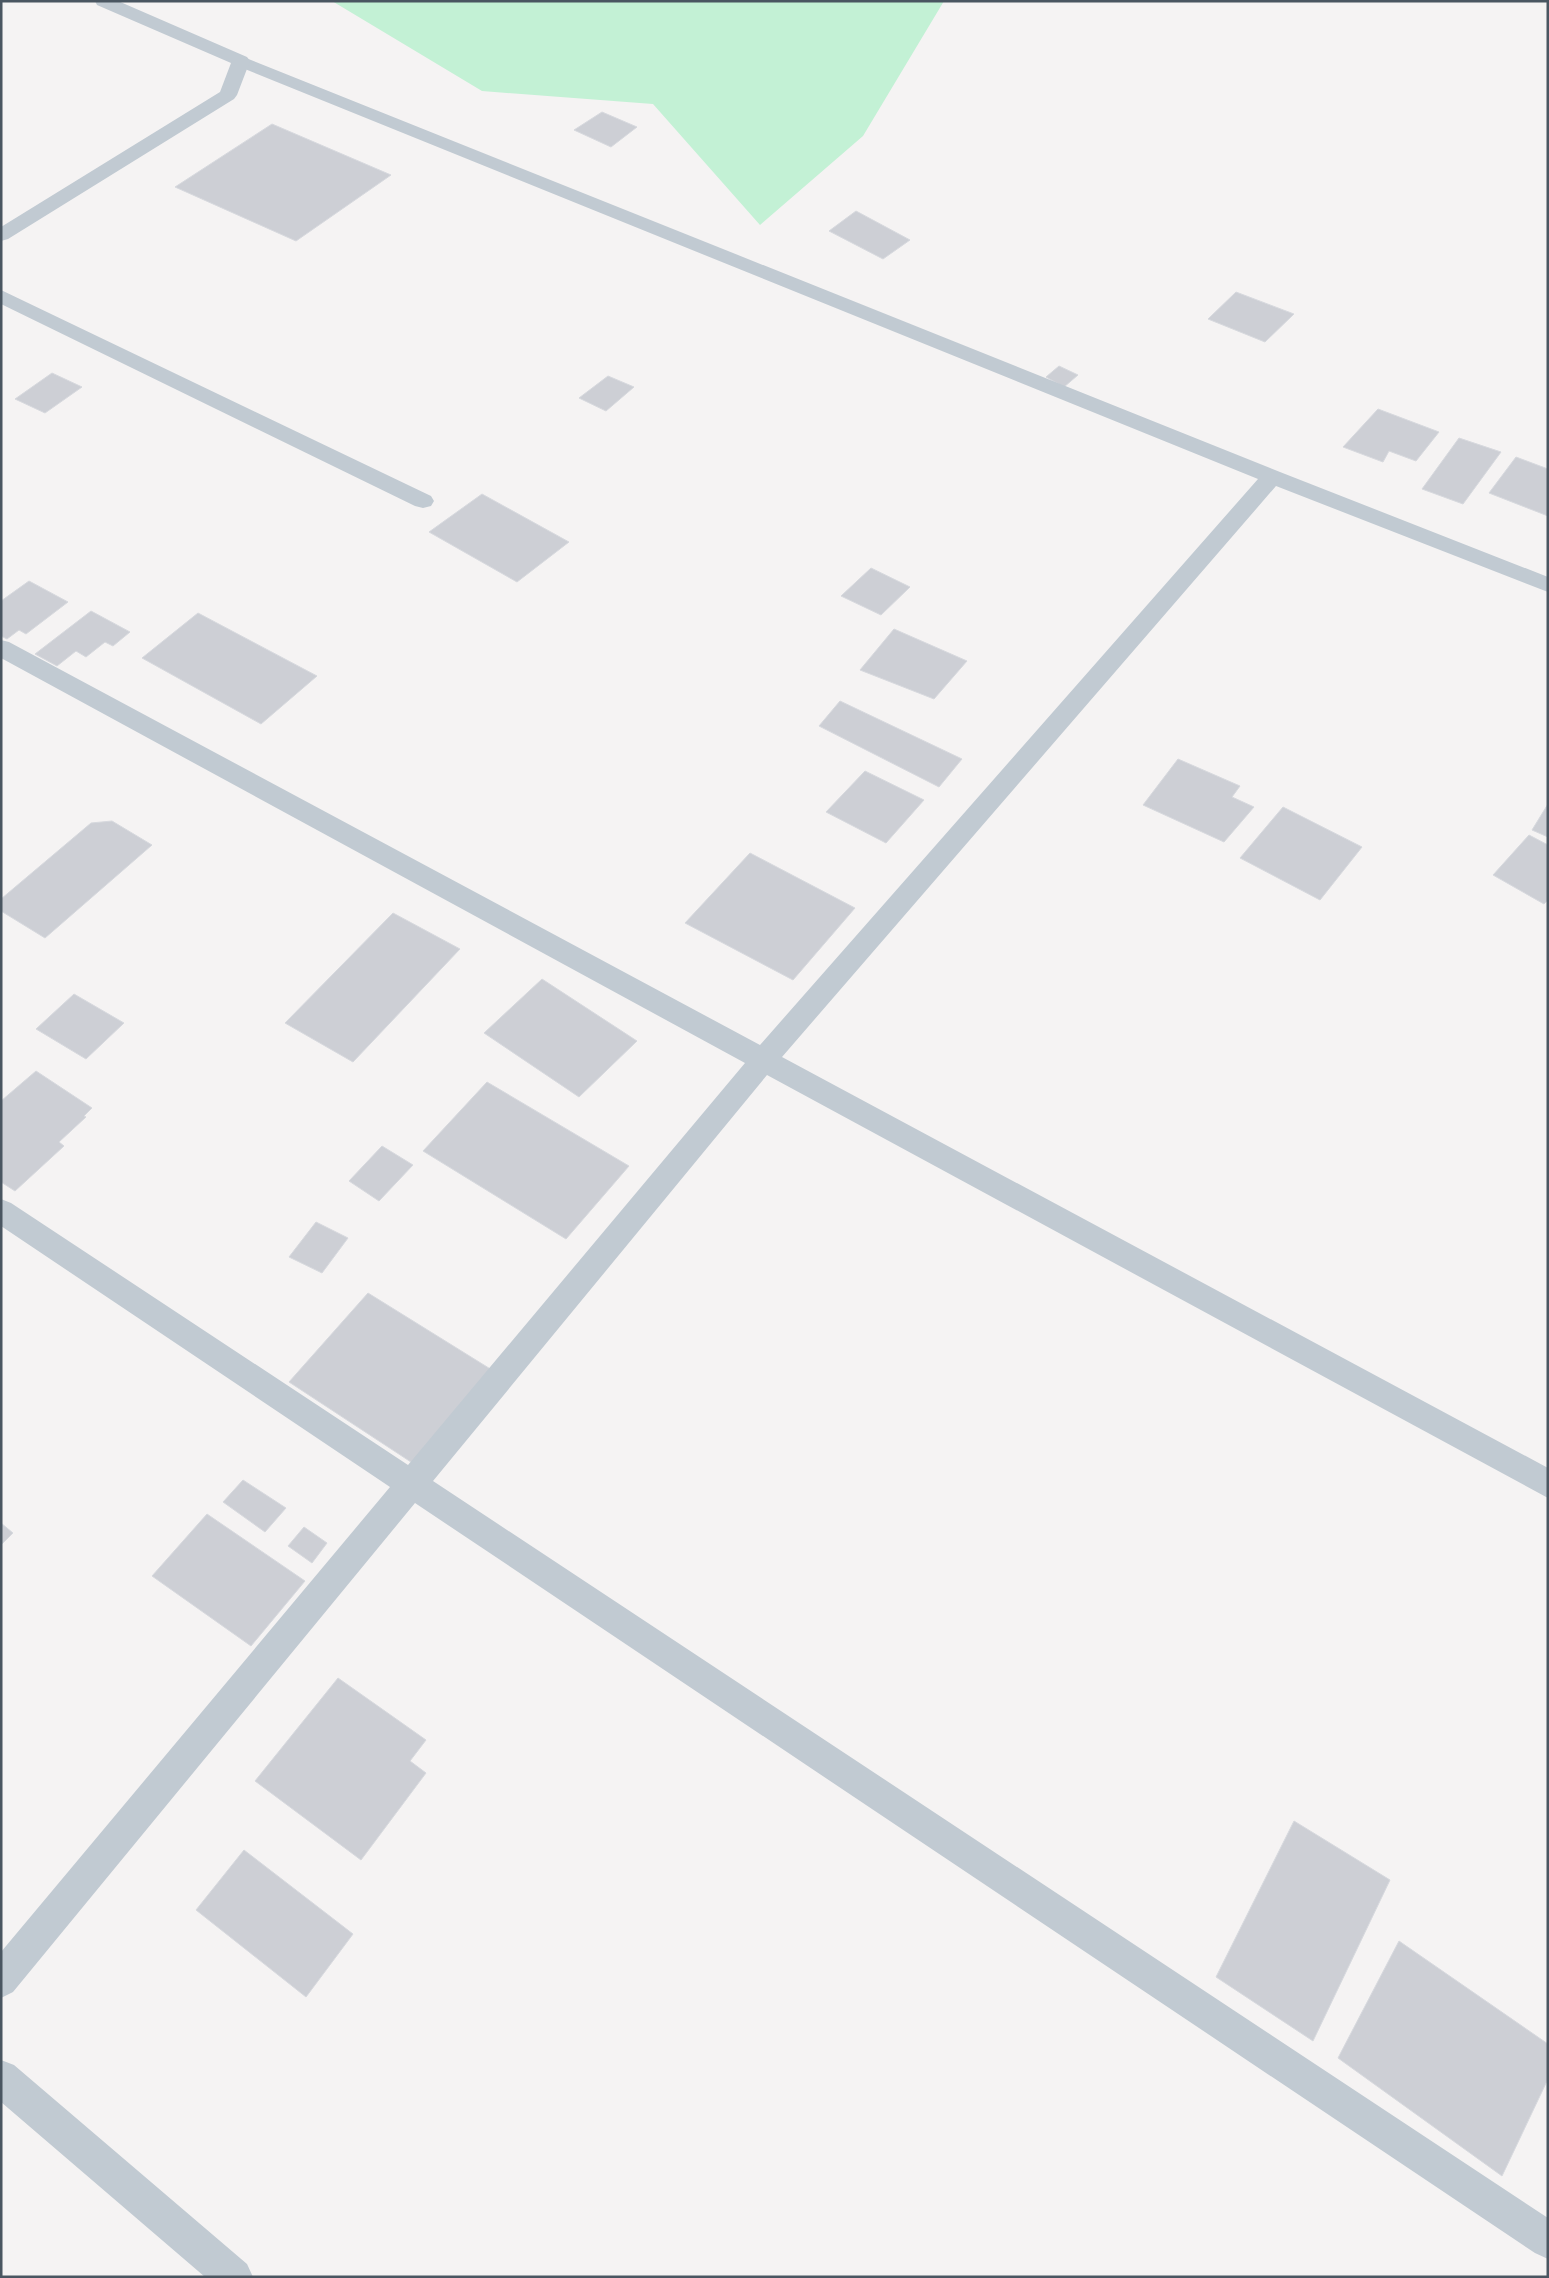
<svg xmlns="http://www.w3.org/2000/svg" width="1549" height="2278" font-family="Montserrat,sans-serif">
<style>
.green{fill:#c3f1d5}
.building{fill:#cdcfd5;stroke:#d7d9de}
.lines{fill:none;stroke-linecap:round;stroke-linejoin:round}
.minor{fill:#c1cad2;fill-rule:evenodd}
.tertiary{fill:#c1cad2;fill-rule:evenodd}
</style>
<rect width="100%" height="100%" fill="#f5f3f3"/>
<path class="green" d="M332,1h612l-81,135 -103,89 -107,-121 -171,-13z"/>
<path class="building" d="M602,112l35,15 -26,20 -37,-17z
M272,124l119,51 -95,66 -121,-54z
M856,211l54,29 -27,19 -54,-28z
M1236,292l58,22 -29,28 -57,-23z
M1059,366l19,9 -14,12 -18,-10z
M52,373l30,14 -37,26 -30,-14z
M608,376l26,11 -28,24 -27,-13z
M1378,409l61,23 -23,29 -27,-10 -6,11 -40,-15z
M1459,438l42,14 -38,52 -41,-15z
M1516,457l32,12v47l-59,-23z
M482,494l87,48 -52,40 -88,-50z
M871,568l39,19 -29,28 -40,-19z
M29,581l39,21 -42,32 -7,-4 -12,9 -6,-3v-35z
M91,611l39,21 -17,14 -8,-4 -19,15 -10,-6 -19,15 -22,-12z
M198,613l119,63 -56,48 -119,-66z
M894,629l73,32 -33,38 -74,-29z
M840,701l122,58 -23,28 -120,-61z
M1178,759l62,27 -8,11 22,10 -30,35 -81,-37z
M865,771l59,29 -38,43 -60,-31z
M1548,804v33l-16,-7z
M1283,807l79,40 -42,53 -80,-42z
M112,821l40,24 -107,93 -44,-27v-12l90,-76z
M1529,835l19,10v55l-4,4 -51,-29z
M750,853l105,55 -62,72 -108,-57z
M393,913l67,36 -107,113 -68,-39z
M542,979l95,62 -58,56 -95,-64z
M74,994l50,29 -38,36 -50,-30z
M36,1071l56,37 -8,8 2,1 -27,25 5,4 -49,45 -14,-9v-81z
M487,1082l142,84 -63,73 -143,-88z
M382,1146l31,19 -34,36 -30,-20z
M316,1222l32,16 -26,35 -33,-16z
M368,1293l124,77 -78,94 -125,-82z
M243,1480l43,28 -21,24 -42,-30z
M207,1514l98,67 -54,65 -99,-70z
M1,1523l12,10 -12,12z
M304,1527l23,16 -15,20 -24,-17z
M338,1678l88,62 -16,21 16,12 -65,87 -106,-79z
M1294,1821l96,59 -77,161 -97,-64z
M244,1850l109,84 -47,63 -110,-87z
M1399,1941l149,103v35l-46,97 -164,-118z"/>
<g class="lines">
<path class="minor" d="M241,56l1039,416 268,105v15l-272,-106 -494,571 766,411v30l-781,-423 -334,406 1115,737v41l-13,-6 -1120,-750 -402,489 -12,6v-46l389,-465 -389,-261v-27l10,4 397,262 337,-402 -744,-405v-18l8,2 751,403 498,-566 -1023,-414 -3,-4 3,-4z
M1,290l430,206 3,5 -3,5 -8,2 -8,-2 -414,-202z
M1,2060l13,5 233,199 6,13h-48l-204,-175z"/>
<path class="tertiary" d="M95,1h23l129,56 3,4 -13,34 -3,4 -226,140 -7,2v-14l219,-135 11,-29 -134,-58z"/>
</g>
<rect width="1549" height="2278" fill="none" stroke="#4a5661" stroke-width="5"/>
</svg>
